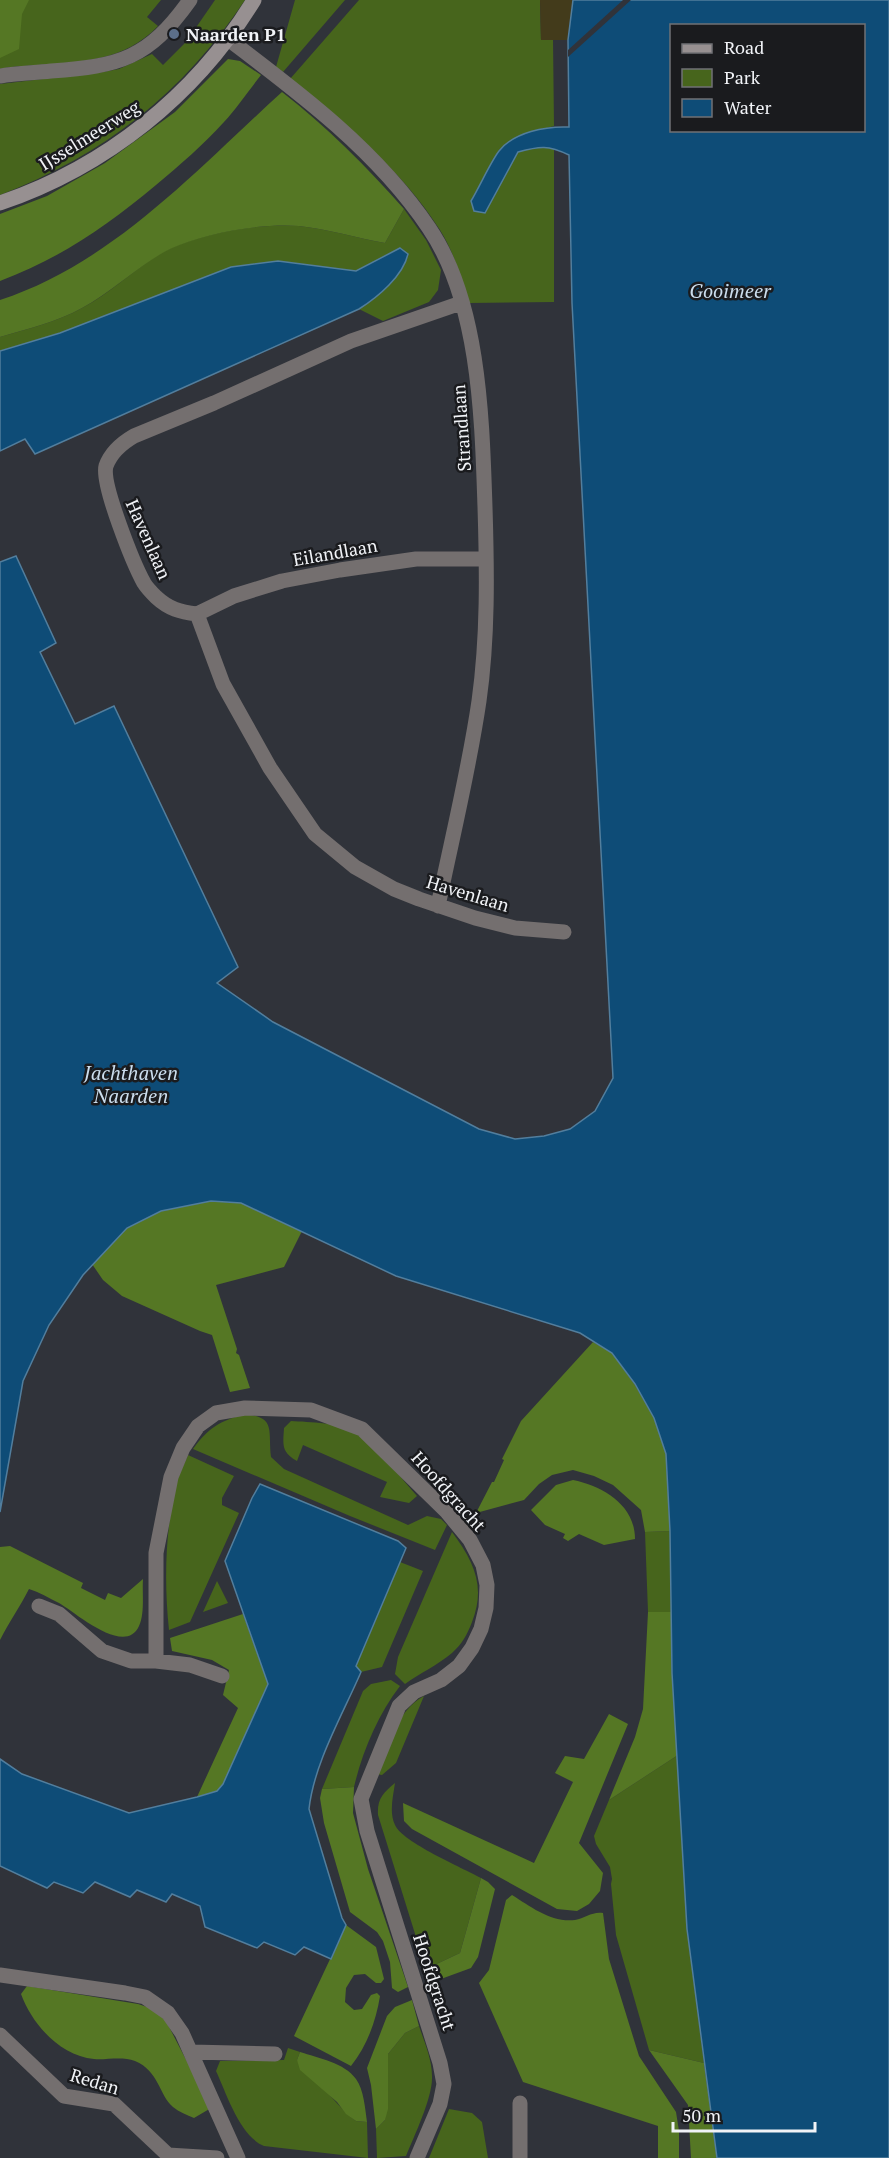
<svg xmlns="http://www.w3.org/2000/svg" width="889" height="2158" font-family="'PT Serif',serif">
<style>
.green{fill:#47651c}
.forest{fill:#557724}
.sand{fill:#433b1b}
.water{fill:#0e4c77;stroke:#527e9d;stroke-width:1.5;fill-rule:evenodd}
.pier{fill:#30333a}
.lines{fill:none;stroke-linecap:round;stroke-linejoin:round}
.minor{stroke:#746f6f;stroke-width:15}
.secondary{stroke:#979091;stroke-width:15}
.service-dot{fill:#5c6f8a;stroke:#1a1b1e;stroke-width:2}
.labels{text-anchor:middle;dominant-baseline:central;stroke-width:5;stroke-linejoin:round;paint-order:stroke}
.poi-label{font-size:18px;font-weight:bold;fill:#f1f3f7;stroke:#1a1b1e;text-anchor:start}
.street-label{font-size:18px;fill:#f1f3f7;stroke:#1a1b1e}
.water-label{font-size:20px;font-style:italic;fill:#cbdded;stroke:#1a1b1e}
</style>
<rect width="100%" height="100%" fill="#30333a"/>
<path class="green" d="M0,0h161l-14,17 11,9c-33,35 -77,36 -121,39 -12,1 -25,1 -37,4z
M215,0h30c-62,93 -141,155 -245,195v-111l103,-12 16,-3 33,-15 11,11 23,-23z
M295,0h50l-62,72 -7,-5z
M359,0h181l1,40 12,-1 1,87 -37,11 -18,13 -28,51 14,11 33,-60 21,-6 15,2v154l-85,1c-8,-25 -15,-51 -29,-73 -38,-60 -96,-107 -150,-151z
M404,209l22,31 15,30 -3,20 -9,12 -46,19 -24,-12 15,-10 -18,-28 -78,-10 -218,72 -60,18v-14c27,-8 57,-15 82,-29 31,-16 57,-44 87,-59 35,-16 92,-26 130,-23 29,3 58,12 86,17z
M245,1414c31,4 23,15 26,43l13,12 124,56 19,-9 14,3 6,6 -12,25 -85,-34 -157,-67c15,-21 27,-28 52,-35z
M291,1421c18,1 50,2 65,11 18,11 46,47 61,64l-8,7 -29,-6 7,-15 -84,-37 -6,16c-16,-9 -14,-16 -13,-33z
M188,1455l46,21 -12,22v7l17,8 -49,109 -21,8c-5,-47 -4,-98 7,-145 2,-10 8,-20 12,-30z
M670,1531l1,81h-23l-3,-80z
M452,1532c22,30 34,54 20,90 -5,13 -10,22 -20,31 -14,12 -32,20 -47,31l-10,-10 3,-17z
M400,1562l23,9 -41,96 -21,5 -5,-6z
M217,1581l11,22 -25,9z
M391,1680l9,6c-22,28 -38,67 -46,101l-32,2 41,-98 8,-7z
M424,1696l-28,67 -14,12 -6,-1c12,-27 20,-63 48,-78z
M678,1755l9,174 17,134 -55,-13 -33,-115 -5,-51 1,-5 -2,-12 -14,-23 -2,-8 15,-36z
M395,1783c-2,14 -6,29 0,42 7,17 68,43 86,53l-21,75 -34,16 -48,-154c-1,-16 5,-22 17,-32z
M419,2026c5,15 13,33 13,50 1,21 -18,60 -26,80l-29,2 -1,-29 9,-9 3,-66 17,-21z
M288,2048l12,4 -3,8 50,54 9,7 11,1 1,36 -104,-12c-24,-10 -37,-51 -48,-75l4,-10 64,-1z
M449,2109l23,4 10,9 6,36h-59z"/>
<path class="forest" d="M0,0h29l-7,14 -3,35 -19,9z
M228,59l12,2 21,14c-12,15 -24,33 -37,47 -21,23 -44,43 -68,63 -49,41 -95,73 -156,96v-67l47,-18 58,-33 70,-51z
M282,92c45,35 84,74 122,117l-19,34c-28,-5 -57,-14 -86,-17 -37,-3 -95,7 -129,23 -30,15 -58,43 -88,59 -25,14 -55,21 -82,29v-37c113,-37 196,-130 282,-208z
M211,1201l30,2 61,28 -18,36 -68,18 21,64 -1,4 3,2 11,33 -20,4 -18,-57 -12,-4 -78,-35 -19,-16 -11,-16 35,-36 34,-17z
M593,1342l19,11 23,32 19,33 12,36 4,77 -25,1 -4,-22 -28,-25 -19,-9 -21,-6 -21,5 -13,9 -15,16 -48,13 16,-31h2l10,-22 -2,-1 19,-38z
M573,1480c30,6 62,25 62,59l-31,6 -25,-11 -11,7 -5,-3 2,-4 -20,-9 -14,-15 25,-25z
M10,1546l73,37 -2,5 24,12 3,-7 13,5 22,-19c-1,14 2,34 -4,47 -14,31 -64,-14 -80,-23 -10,-5 -20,-11 -30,-14 -9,18 -20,33 -29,51v-93z
M648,1612h23l1,61 6,82 -69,45 26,-63 8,-28z
M243,1614l25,70 -45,100 -6,7 -20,6 41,-89 -15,-13 6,-25 -17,-10 -40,-9 -2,-13z
M609,1714l19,10 -49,119 24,30 -3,18 -11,13 -12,7 -20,-2 -145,-80 -8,-8 -1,-18 131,60 39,-81 -18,-9 10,-17 19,3z
M354,1787l-1,26 15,56 40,118 -10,5 -6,-4 -2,-26 -7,-21 -6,-9 -27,-20 -26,-89 -4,-25 2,-9z
M481,1878l7,4 7,7 -17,68 -7,11 -41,15 -4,-14 34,-16z
M512,1895c19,12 40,28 63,25 10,-2 18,-9 28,-7l6,46 30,97 37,56 3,19v27h-21v-32l-135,-44 -44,-99 10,-13 17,-70z
M346,1925l30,22 8,32 -3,4h-5l-11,-9 -11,1 -8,13 -1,14 9,8 8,-1 9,-14 6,-2 3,3c-4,25 -13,50 -29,70l-57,-30z
M27,1986l111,18 15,5 13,12 45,87 -17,10c-7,-3 -15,-6 -21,-11 -14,-12 -14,-36 -38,-46 -13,-5 -28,-1 -41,-2 -34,-3 -62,-35 -73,-65z
M412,2000l7,26 -14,7 -17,21v55l-3,11 -9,9 -5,-44 -4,-17 20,-52 8,-9z
M649,2050l55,13 13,95h-26l-3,-53z
M300,2052c18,6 45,11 56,27 8,11 9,30 11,43l-11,-1 -10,-7 -9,-12 -37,-32 -3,-10z"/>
<path class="sand" d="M540,0h33l-5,40h-27z"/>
<path class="water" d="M573,0h316v2158h-172l-30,-229 -15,-256 -2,-142 -4,-77 -12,-36 -19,-34 -23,-31 -32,-20 -184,-57 -155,-73 -30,-2 -50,10 -34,17 -44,47 -34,50 -26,56 -23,131v-950l16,-6 40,87 -16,9 35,72 39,-18 124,261 -21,16 56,39 206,107 36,10 29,-3 26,-7 25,-18 18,-33 -41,-775 -3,-148c-21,-10 -29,-9 -51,-3l-33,61 -11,-2 -3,-10c9,-15 19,-38 28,-50 15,-19 47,-25 70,-24l-1,-87zM672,26h192v104h-192z
M400,248l8,6c-5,22 -30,43 -49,55l-324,145 -10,-15 -25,12v-100l60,-18 171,-66 47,-6 78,10z
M260,1484l138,57 8,7 -50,118 5,6c-18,42 -47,91 -52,137l33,109 4,7 -15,34 -27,-12 -9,8 -31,-13 -7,6 -52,-21 -5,-21 -28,-12 -6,8 -29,-12 -7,7 -35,-15 -12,11 -29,-11 -7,6 -47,-22v-107l22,15 107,39 68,-16 20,-6 6,-7 45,-100 -43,-123 27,-63z"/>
<path class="pier" d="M623,0h8l-63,57v-7z"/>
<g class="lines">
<path class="minor" d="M228,39c73,55 150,113 201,189 51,75 53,192 56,279 2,64 3,130 -6,194 -10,69 -27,137 -41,205
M0,76c17,-3 33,-3 51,-5 69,-5 97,-12 139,-71
M461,303l-110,38 -137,62 -80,33c-12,7 -23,16 -28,30 -5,18 28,99 38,117 3,5 8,10 12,14 13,12 24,15 41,17l26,70 47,84 45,66 40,33 39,22 25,10 56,19 40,10 49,4
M197,614l37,-18 48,-15 58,-11 76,-11h70
M39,1606l20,8 43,37 29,10h25l34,4 32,11
M156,1661v-108l15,-76 12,-29 15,-22 18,-13 29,-5 66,2 51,19 85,83 23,28 13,25 4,20 -1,23 -5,21 -9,19 -13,18 -18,14 -27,12 -15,14 -38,93 6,32 73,232 4,21 -4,20 -23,54
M0,1975l125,18 20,4 23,16 14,20 56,125
M0,2035l64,61 50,8 54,51 49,3
M191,2052l84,2
M520,2103v55"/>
<path class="secondary" d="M0,203c106,-36 196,-108 254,-203"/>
</g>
<circle class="service-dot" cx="174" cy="34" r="6"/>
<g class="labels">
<g class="poi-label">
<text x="186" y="34">Naarden P1</text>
</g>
<g class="street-label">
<text transform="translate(89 135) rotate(-32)">IJsselmeerweg</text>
<text transform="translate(461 428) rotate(-94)">Strandlaan</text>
<text transform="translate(149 539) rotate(66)">Havenlaan</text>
<text transform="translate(335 552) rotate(-10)">Eilandlaan</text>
<text transform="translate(468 893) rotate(17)">Havenlaan</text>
<text transform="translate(449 1491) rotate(48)">Hoofdgracht</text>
<text transform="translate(435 1982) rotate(72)">Hoofdgracht</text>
<text transform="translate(95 2081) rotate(17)">Redan</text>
</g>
<g class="water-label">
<text x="730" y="290">Gooimeer</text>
<text x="131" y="1072">Jachthaven<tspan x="131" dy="23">Naarden</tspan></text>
</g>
</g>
<rect x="670" y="24" width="195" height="108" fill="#1a1b1e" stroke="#707175" stroke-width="1.5"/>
<rect x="682" y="44" width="30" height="9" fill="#979091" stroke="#707175" stroke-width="1.5"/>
<text x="724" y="54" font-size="18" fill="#f1f3f7">Road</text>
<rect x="682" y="69" width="30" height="18" fill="#47651c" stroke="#707175" stroke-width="1.5"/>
<text x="724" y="84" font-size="18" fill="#f1f3f7">Park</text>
<rect x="682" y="99" width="30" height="18" fill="#0e4c77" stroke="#707175" stroke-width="1.5"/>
<text x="724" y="114" font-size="18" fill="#f1f3f7">Water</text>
<path d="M673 2122v9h142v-9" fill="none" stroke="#f1f3f7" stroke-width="3"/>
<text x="682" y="2122" font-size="18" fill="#f1f3f7" stroke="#1a1b1e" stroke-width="4.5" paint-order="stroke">50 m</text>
</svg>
